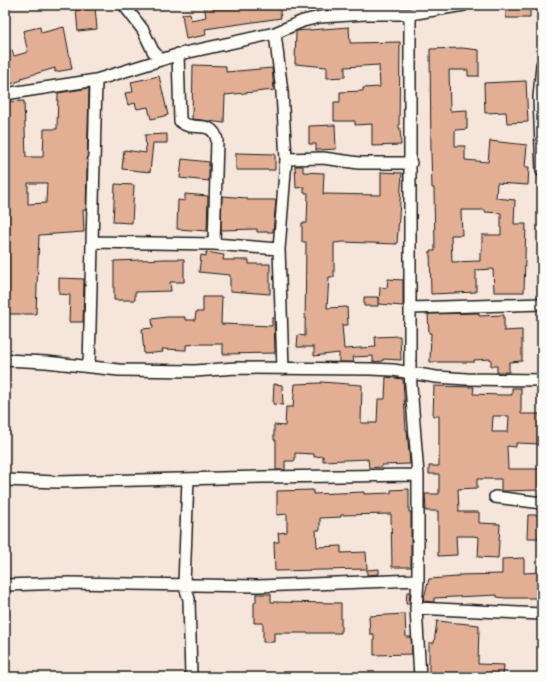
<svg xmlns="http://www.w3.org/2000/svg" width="547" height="682" font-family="Sriracha,sans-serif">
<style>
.building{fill:#e2af95;stroke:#1c1c1c;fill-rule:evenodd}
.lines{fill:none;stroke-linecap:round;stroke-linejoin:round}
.minor-casing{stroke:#1c1c1c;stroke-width:14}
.minor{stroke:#fdfcf7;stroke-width:11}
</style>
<rect width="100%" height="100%" fill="#f5e5da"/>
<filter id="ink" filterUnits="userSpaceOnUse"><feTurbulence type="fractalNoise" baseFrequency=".025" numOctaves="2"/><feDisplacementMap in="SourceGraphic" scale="8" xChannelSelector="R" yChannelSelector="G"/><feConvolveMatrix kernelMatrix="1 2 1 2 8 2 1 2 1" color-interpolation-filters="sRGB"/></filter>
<g filter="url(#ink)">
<path class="building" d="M204,5h75l2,13 -76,11 1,6 -20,4 -4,-25 8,-1 1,7 15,-3z
M506,5h24v13h-24z
M95,8l2,21 -19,2 -2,-21z
M40,27l1,6 23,-6 8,42 -17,3v-4l-34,10 1,2 -17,6v-33l7,-3 2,6 14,-4 -5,-21z
M349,27l1,16 50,-1 -1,86h1l1,17 -29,1v-22l-17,1v-4h-21v-19h6v-10l23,-1v-3l17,-1 -1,-22 -34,2v10l-18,1v-11l-32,-3 1,-33z
M462,48l17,2v26h-11v-6h-19l1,41 17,-1v19l-12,1v16h10v14l23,2 2,-21 37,4 -2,22h4l-1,18 -31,-2 -1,15 19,2 -1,24h12l-2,68h-30l-1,-23 -17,1v22l-45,2 -1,-43h5l-1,-63h-2l-1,-35 -1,-104zM461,210h24v2l16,1v22h-19v17h-2v9l-28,1 -1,-27h11z
M193,65l33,1v6l46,-4 2,22 -49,5 -1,28 -32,-4z
M159,76l9,39 -17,4 -3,-12 -11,2 -2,-6 -7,2 -3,-12 8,-1 -2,-10z
M526,81l2,41 -21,1 -1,-11 -21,1 -1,-30z
M89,88l-3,122h-3l1,22 -45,3 -3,79h-31v-212l19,-1 2,56h17l1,-28h13l1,-36zM28,183h19l-1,20 -18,1z
M335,125l1,24 -20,1v-6h-7v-18z
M167,134v9h-14l-3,29 -28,-3 2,-19 22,3 -1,-18z
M236,153l39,1v16h-39z
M182,159l27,3v19l-29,-3z
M295,166h8v6l21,1 -1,21 58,1v-23l21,1 -5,71 -54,-2 -9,1v34h-5l-2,31 20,-1 1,18h-6l2,24 32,-2 -1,-10 25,-1 1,24 -18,-1v2l-10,1v-6l-20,1 1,5h-15v-9l-25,3v-9h-17l1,-12 7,1 1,-94h-4v-19h5l1,-30h-4v-6l-8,1z
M115,184l19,1 -2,38 -19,-1z
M185,194l23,2 -1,35 -30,-2 1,-29 7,1z
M222,196l25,2v2h29l-3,32h-16v-3l-36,1z
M206,252l18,3 -1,5h26v4h21v30l-40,-3v-16l-31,-3 2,-17 5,1z
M165,259h19v23h-14l1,9 -36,1v8h-21v-39z
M59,278l25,1 -1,43h-14l1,-27 -11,-1z
M388,279l15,1v26l-24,-2 1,-17 7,1z
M203,297h19l-1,27 51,2v-8h2l1,35 -52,1v-10h-24l-13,1v5l-24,-1 1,3 -19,2 -2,-25 11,-1 -1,-9 15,-2h18v3h10l1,-8h7z
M364,297h14v9h-14z
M479,313v3l25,-1v16l18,-1v31l-13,1v10h-12v-6h-6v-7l-17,1v2h-44l1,-29h-2l-1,-19z
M386,377l17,2 3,51h1l3,34 -28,1v2l-13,1 -1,-9 -45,2v-5l-9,1v-3l-19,-1v8h-10v9h-9v-30h-2v-15l11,1 1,-19h7l2,-23 26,-1v-1l41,3 -1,38h16l1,-24h7z
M274,384l8,1 1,20 -10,-1z
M434,386l40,1 -1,7 29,1h10v-7h9v26h19v30l-24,-1v4l-9,-1 1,23h34v21l-41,1v-12h-24v9l-19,1 1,23h20v11l21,1 -2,34 -20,-1 1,-20 -6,-1h-17l1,19 -19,1v-45h-12l-1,-17h14v-20h-10v-8h10v-50h-6zM493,416h16l-1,16h-16z
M409,489v23h2v55h-19l-1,-53 -50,1v2l-21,1v12h-4l1,17 24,-1v7l25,-1 1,17 -92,2 -1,-29h5l-1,-9 9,-1v-18l-10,1v-24l36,-1v4l51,-2v2l27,-1v-3z
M528,515h14v23h-15z
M524,558v15l18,-1v26h-37l-8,-1v-2l-63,3v4l-11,-1 6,-22 29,-2v-2l44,-1v-15z
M379,569v5l-12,1v-5z
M407,592h3l-1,12h-3z
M256,594h15v8l70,1v30h-67v9h-11v-19h-9v-20l2,-1z
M405,614l1,23h5l1,17 -38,1v-21h-4l-1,-18z
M437,621l42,4 -1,39 26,1 -1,11 -74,-4v-29h5z"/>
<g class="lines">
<defs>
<path id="minor" d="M124,5l19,25 10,21 8,9
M410,14v359l8,102v105l-2,28 4,69
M275,33l7,59 4,67 -7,90 4,120
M178,54l2,67c12,12 32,-3 37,19l-3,104
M542,65l-3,33 3,73
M5,94l91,-14 84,-26 95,-21 28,-12 17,-4 45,-3h45l54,-9
M286,159l37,-1 36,5h52
M92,242l122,2 65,5
M411,308l131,-4
M5,360l41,2 73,8 76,1 41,-3 134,1 23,1 43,7 31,2 75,1
M89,367l7,-287
M188,479l-4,105 5,15 2,78
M5,480l52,2 206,-5 155,-2
M495,497l47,6
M5,585l64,-2 189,3 160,-6
M416,608l126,6"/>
</defs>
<use href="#minor" class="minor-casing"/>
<use href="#minor" class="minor"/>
</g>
</g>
<rect width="547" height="682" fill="none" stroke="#fdfcf7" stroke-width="20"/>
<rect x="10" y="10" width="527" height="662" fill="none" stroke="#1c1c1c" stroke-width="1.5" filter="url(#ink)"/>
</svg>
